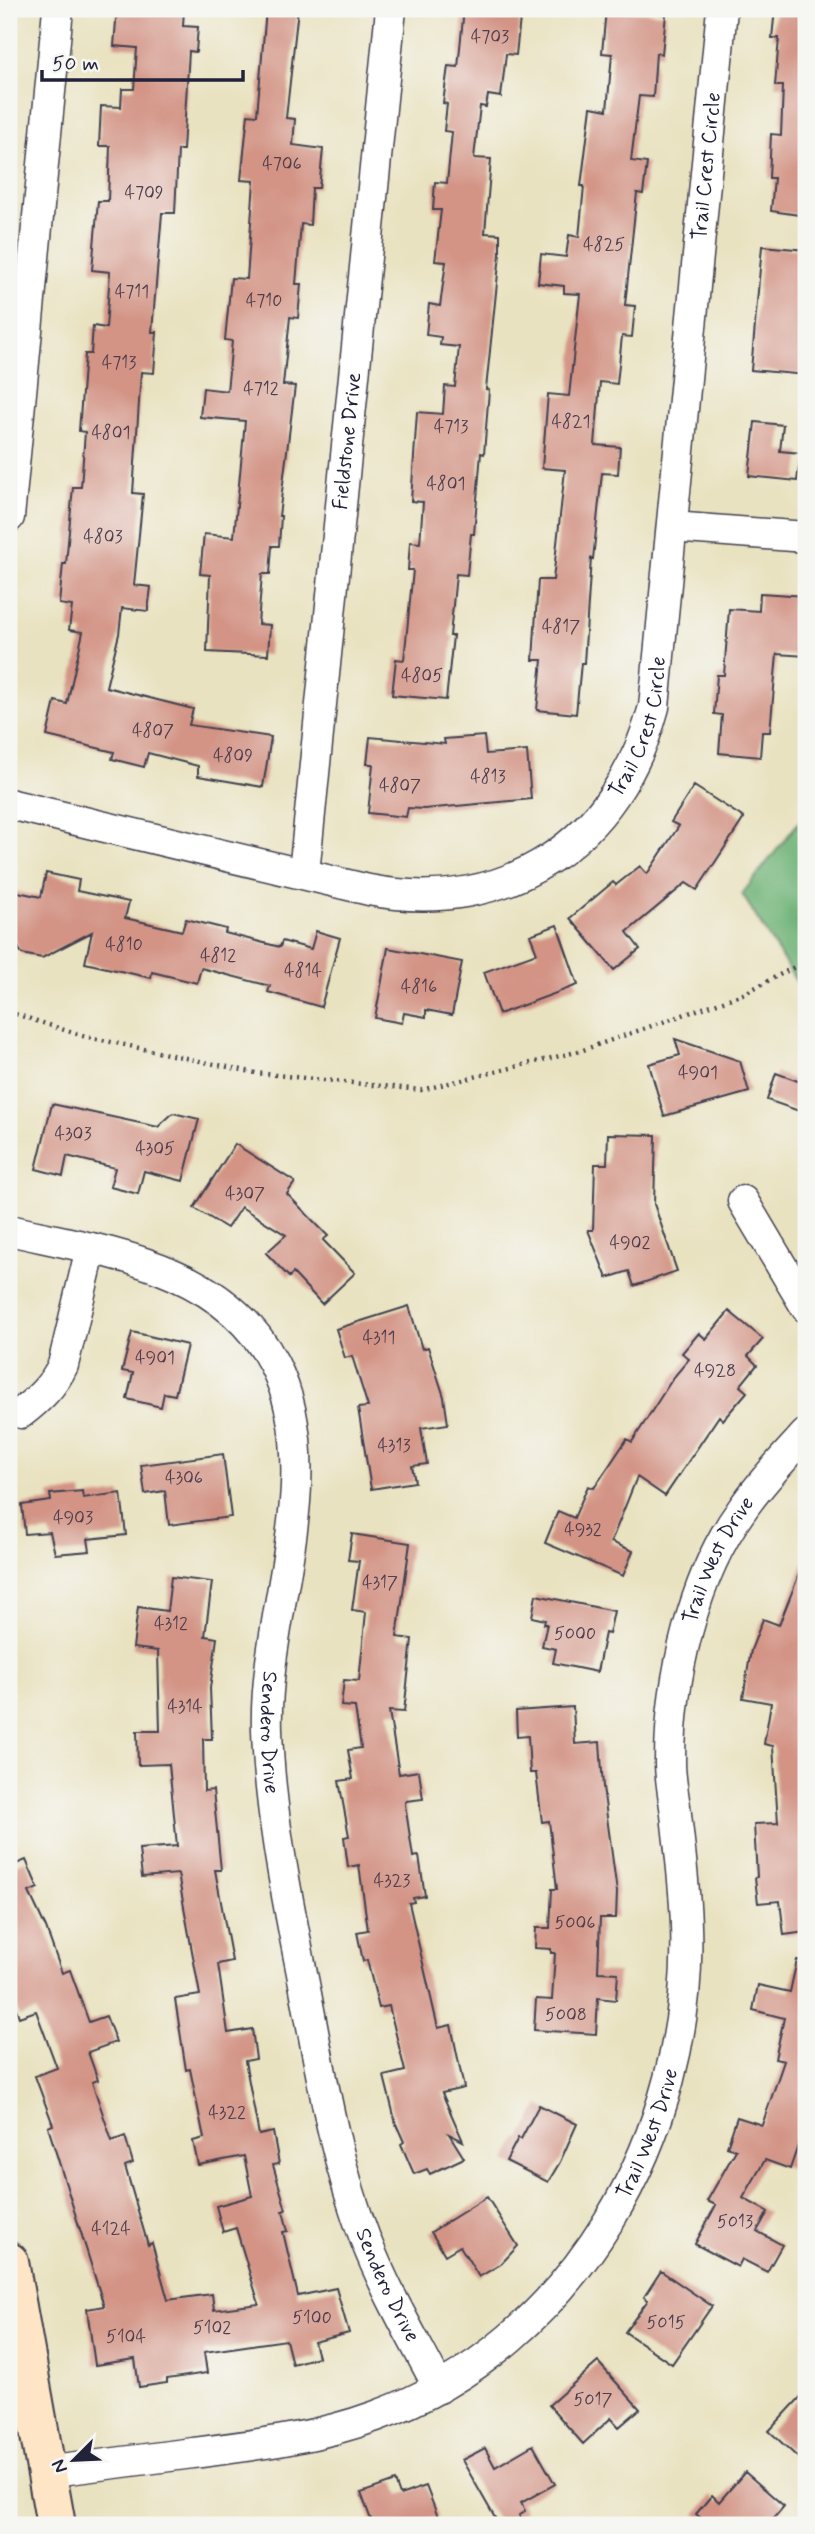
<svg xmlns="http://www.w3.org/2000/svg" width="815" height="2534" font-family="Mynerve,sans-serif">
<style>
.forest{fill:#6eb276;stroke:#486a58;stroke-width:2}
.building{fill:#d39486}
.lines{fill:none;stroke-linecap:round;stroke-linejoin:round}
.street-casing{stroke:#403f4f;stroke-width:33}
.secondary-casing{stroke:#403f4f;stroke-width:42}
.path{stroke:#403f4f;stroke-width:4.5;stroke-dasharray:2 5;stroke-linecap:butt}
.street{stroke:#fff;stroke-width:30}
.secondary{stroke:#fee5c5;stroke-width:38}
.labels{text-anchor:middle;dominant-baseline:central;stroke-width:5;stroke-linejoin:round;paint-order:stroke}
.number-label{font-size:18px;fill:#4e3e4e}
.street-label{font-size:21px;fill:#22223b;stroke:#f6f6f2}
</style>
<rect width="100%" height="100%" fill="#f6f6f2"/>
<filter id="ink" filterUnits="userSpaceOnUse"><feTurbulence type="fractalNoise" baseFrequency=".0143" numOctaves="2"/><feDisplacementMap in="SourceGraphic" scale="14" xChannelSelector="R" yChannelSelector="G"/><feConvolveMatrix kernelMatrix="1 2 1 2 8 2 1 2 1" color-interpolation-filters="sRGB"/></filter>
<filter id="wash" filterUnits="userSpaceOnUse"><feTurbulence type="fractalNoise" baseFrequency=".00686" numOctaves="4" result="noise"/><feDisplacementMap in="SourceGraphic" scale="28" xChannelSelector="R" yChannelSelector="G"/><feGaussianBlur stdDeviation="1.57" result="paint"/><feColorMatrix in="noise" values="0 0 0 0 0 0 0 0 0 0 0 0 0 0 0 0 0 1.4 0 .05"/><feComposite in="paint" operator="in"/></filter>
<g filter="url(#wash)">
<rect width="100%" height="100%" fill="#e9e2c0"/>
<path class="forest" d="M806,813v184l-64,-103z"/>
<g id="blocks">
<path class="building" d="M117,9l67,1 -1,16 15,1 -2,25 -7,-1 -6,99h-5l-3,63h-13l-10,119h5l-3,41 -13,-1 -8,121 10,1 -9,91 17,2 -3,24 -26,-3 -3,26 -13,53 87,22 -4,16 82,12 -8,50 -65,-11v-10l-50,-13 -4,14 -32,-8 2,-7 -67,-16 8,-35 12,3 16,-72 -14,-2 3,-24 -13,-2 4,-40h3l7,-77h8l4,-55 -6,-1 6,-77h6l2,-28 13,2 4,-56 -18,-2 6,-69h10l2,-55h-11l2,-40 20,1 1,-18h12l3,-41 -23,-2z
M266,9h32l-12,109 9,1 -2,26 30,4 -4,39h-7l-2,37 -9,-1 -5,60h5l-3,34 -8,-1 -7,68 12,1 -16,130h2l-2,30h-7l-2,28h-8l-4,50 12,1 -2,30 -61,-3 3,-77 -10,-1 4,-40 30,3 11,-116 -45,-4 3,-29 24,3 5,-50 -7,-1 6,-62 16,1 7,-98 -13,-1 7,-66 9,1z
M464,9h57l-5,46 -10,-1 -5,43 -13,-2 -2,12 -6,-1 -6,52 17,1 -6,74 15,1v20l-14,135 3,1 -5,64 -3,-1 -7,81h-3l-4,41 -11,-1 -6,62h3l-7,64 -54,-5 4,-36 8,1 3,-29 6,-61h-5l2,-28 10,1 3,-41 -12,-1 6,-89 26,2 2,-28 10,1 4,-40 -19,-2 1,-8 -15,-2 3,-31 11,2 6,-44 -11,-1 6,-51h-8l2,-28 12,1 5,-51 -8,-1 3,-27 -4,-1 5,-37 10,1z
M606,9l60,5 -4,40 -6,-1 -3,44 -14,-1 -8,65 16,2 -4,31 -6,-1 -12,112 10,1 -3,31 -10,-1 -5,48 -17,-2 -5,63 25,2 -2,27 -16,-1 -9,86 -2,-1 -7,105h-3l-5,51 -39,-4 5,-50h-9l5,-80h15l12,-110 -23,-2 6,-74 21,2 11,-102 -16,-1v-7l-26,-3 3,-29 25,3 3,-22 10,2 5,-51h-3l10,-79 16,3 5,-56 -10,-1z
M775,9h31v207l-35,-5 3,-33h-5l2,-44 10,1 2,-49h-8l4,-48h-7z
M762,246l44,4v125l-55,-5z
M755,422l28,3 -3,26 21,2 -4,28 -48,-5z
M760,593l46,3v60l-29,-2 -7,78h-8l-2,25 -41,-4 3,-38 -8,-1 3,-39h7l5,-66 30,2z
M484,736l2,18 41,-3 4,48 -107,10 -16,-1 -2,9 -38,-4 5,-49h-6l3,-27 75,7 -1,-5z
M694,786l50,32 -47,72 -11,-7 -59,49 13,17 -26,21 -44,-52 43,-36 3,3 24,-19 7,8 32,-48 -8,-4z
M46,873l33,7 -2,11 52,11 -4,16 57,13 4,-12 40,10 -1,4 55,14 2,-6 29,8 5,-18 24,7 -19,69 -53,-15 2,-6 -69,-18 -4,15 -45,-11 -1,6 -66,-15 7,-31 -50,26 -20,-4 -13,-22v-42l32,7z
M557,925l21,60 -79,29 -15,-42 53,-19 -7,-18z
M388,948l74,14 -10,53 -26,-5v7l-22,-4 -2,10 -27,-5z
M675,1039l65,22 9,31 -85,24 -15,-52 31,-9z
M776,1073l30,11v16l-4,12 -35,-12z
M52,1104l106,23 15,-14 26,6 -16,62 -39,-10 -6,23 -28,-7 5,-19 -48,-12 -4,20 -27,-7z
M608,1134l48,1 -2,69 23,67 -43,15 -5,-15 -22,7 -19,-48h5l2,-66h12z
M235,1144l60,38 -8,12 41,42 -5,4 32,33 -33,31 -29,-31 -4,4 -23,-24 20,-18 -45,-28 -14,21 -33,-20z
M409,1306l13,43 6,-2 16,50 4,27 -27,4 6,36 -15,2 3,16 -44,7 -13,-81 10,-1 -16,-51 -7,2 -9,-29z
M729,1311l34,28 -15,17 9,9 -17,21 7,6 -24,28 -4,-4 -54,80 -28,-19 -26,65 22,9 -10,25 -78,-33 13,-32 16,7 14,-32 6,2 33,-49 5,3 41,-64 16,-19 -7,-6 17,-20 7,6z
M132,1332l55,13 -12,50 -11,-2 -3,14 -34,-8 6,-26 -11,-2z
M223,1454l8,63 -62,8 -4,-34 -20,3 -4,-29z
M82,1491l1,7 38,-5 5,42 -38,4 2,12 -35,3 -5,-22 -25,2 -3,-29 29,-4 -1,-7z
M352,1534l58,9 -13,94 15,2 -8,73 -15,-1 10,63 20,-3 4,28 -17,2 -1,3 8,53 6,-1 6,40 -12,2 1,4 -5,1 29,125 13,-3 13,63 -22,5 21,48 -14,-7 15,24 -34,16 -3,-5 -13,5 -13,-30 3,-2 -8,-18 -12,-48 21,-5 -16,-65 -10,2 -12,-48 -4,1 -6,-29 11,-2 -9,-65 -11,2 -4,-30 5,-1 -10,-55 14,-2 -5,-29 13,-2 -6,-41 -14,-1 3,-26 15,1 7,-69 -14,-2 7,-49 -11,-1z
M805,1559l1,373 -22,3 -4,-34 -22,2 -3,-25 2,-1 -3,-53 24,-1 -5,-77 -9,-2 7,-41 -28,-5 8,-48 12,-31 16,6z
M171,1577l41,5 -7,54 12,2 -7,50 2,51h-9l1,52 9,-1 8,80h-6l17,91 -14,3 10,69 24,-4 4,30 -11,2 14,74 14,-3 6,32 -6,1 13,45 -3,1 5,20 -5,1 15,64 38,-8 13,45 -35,9 4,15 -26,7 -6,-24 -82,12 3,21 -40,6v4l-28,4 -4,-28 -40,6 -8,-56 17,-3 -56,-179 5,-2 -18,-49 22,-8 -21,-57 -17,6 -10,-28v-142l7,17 10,-4 12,28 -9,4 17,36 16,45 8,-3 19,52 17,-6 10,26 -28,10 10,28 -6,2 20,59 13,-5 8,27 -8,3 23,79 4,-2 16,57 44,-6 2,16 45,-6 -23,-76 -13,4 -7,-26 36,-10 -8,-40 -46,9 -5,-24 11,-3 -14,-69 -4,1 -11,-71 25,-4 -22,-121 -36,3 -3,-28 38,-3 -8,-82 -31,1 -1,-34h23l-2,-80 -25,-3 5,-41 29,4z
M536,1595l78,16 -5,23 -4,-1 -8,39 -44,-9 3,-14 -14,-3 5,-22h-3l1,-4 -13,-3z
M573,1707l2,37 25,-2 3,45 14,105 -1,26h-16l-2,54 20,1 -2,27 -18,-2 -2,36 -62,-4 2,-31 16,1 3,-47h-4v-4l-16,-1 1,-20h14l2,-39h5l-8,-68 -7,1 -6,-49h-6l-2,-37 -11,1 -1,-26z
M797,1960l9,1v161l-16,47 -25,-9 -22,38 25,14 -11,19 25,14 -15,27 -25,-13 -4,8 -43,-23 21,-39 -9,-4 29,-51 -9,-3 10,-30 25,8 22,-64 -9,-2 9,-41 -31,-8 5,-25 32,7z
M539,2105l38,19 -17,38 -12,20 -42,-21 12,-23 3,1z
M487,2197l31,49 -17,18 -22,13 -19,-31 -15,9 -14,-23z
M661,2271l51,35 -40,58 -47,-32 23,-32 -4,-3z
M598,2362l42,47 -21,18 -8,-9 -28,26 -34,-39z
M806,2391v74l-37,-34z
M533,2445l22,39 -34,19 4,8 -6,4 5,10h-25l-37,-65 23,-12 10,19z
M745,2472l39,34 -16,19h-70l5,-5 -7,-6 16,-19 7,7z
M395,2481l5,14 26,-9 12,31 -25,8h-40l-12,-32z"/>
</g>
</g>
<g filter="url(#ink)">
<use href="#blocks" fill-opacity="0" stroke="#403f4f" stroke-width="2"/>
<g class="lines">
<defs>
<g id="street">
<path d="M9,517l49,-508"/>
<path d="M672,527l134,10"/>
<path id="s1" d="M9,804l360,86c138,27 249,-49 285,-183l68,-698"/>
<path id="s2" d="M304,873l87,-864"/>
<path d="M743,1201l63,106"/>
<path id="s3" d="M9,1230c97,22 215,36 265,134 56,110 -11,249 -7,366 3,90 22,176 39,264 16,84 29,167 60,247 20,51 48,99 73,147"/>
<path d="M21,1413c18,-14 32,-27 42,-48l28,-117"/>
<path id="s4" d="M45,2472c49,-6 99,-13 148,-19 63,-8 123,-15 183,-37 198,-71 318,-284 310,-490 -1,-38 -6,-74 -10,-112 -2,-17 -6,-34 -6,-52 0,-82 23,-186 73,-254 19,-27 41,-50 63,-74"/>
</g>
<path id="secondary" d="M9,2262l47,263"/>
</defs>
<use href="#street" class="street-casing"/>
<use href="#secondary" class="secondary-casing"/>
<path class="path" d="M9,1012l74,24 173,37 165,17 159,-39 163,-57 63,-33"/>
<use href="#street" class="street"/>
<use href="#secondary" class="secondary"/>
</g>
</g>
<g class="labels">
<g class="number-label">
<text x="490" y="37">4703</text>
<text x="282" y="164">4706</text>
<text x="144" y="193">4709</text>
<text x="604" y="245">4825</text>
<text x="132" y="292">4711</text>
<text x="264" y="301">4710</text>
<text x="119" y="363">4713</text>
<text x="261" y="389">4712</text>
<text x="571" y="422">4821</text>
<text x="451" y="427">4713</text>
<text x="111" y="433">4801</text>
<text x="446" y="484">4801</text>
<text x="103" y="537">4803</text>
<text x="561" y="627">4817</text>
<text x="422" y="676">4805</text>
<text x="153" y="731">4807</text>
<text x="233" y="756">4809</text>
<text x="488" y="777">4813</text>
<text x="400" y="786">4807</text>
<text x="124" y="945">4810</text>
<text x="218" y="956">4812</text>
<text x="303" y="971">4814</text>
<text x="419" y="987">4816</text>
<text x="698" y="1073">4901</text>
<text x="73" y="1134">4303</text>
<text x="155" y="1149">4305</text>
<text x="245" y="1194">4307</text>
<text x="630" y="1243">4902</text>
<text x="379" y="1338">4311</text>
<text x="155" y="1358">4901</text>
<text x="715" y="1371">4928</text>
<text x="394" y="1446">4313</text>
<text x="184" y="1478">4306</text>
<text x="73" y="1518">4903</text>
<text x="583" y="1530">4932</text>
<text x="380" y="1583">4317</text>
<text x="171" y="1624">4312</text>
<text x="575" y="1634">5000</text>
<text x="185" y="1707">4314</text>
<text x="392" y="1881">4323</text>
<text x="575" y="1923">5006</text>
<text x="566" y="2015">5008</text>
<text x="227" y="2113">4322</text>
<text x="735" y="2222">5013</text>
<text x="111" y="2229">4124</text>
<text x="312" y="2318">5100</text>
<text x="666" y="2323">5015</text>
<text x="212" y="2328">5102</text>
<text x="126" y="2337">5104</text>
<text x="593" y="2400">5017</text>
</g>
<g class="street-label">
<text stroke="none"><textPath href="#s1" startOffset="1290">Trail Crest Circle</textPath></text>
<text stroke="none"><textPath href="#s2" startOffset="434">Fieldstone Drive</textPath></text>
<text stroke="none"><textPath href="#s1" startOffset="723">Trail Crest Circle</textPath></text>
<text stroke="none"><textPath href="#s4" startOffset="1330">Trail West Drive</textPath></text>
<text stroke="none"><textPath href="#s3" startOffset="682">Sendero Drive</textPath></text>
<text stroke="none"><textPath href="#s4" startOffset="742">Trail West Drive</textPath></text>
<text stroke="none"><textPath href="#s3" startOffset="1250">Sendero Drive</textPath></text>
</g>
</g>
<rect width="815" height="2534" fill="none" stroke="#f6f6f2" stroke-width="35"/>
<g transform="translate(74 2460) rotate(246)" stroke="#f6f6f2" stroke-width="5" paint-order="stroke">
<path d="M0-5L12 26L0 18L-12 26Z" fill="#22223b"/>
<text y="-10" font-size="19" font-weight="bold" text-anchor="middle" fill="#22223b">N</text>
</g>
<path d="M42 70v10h201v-10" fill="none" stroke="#22223b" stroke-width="3.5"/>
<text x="52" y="70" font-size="21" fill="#22223b" stroke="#f6f6f2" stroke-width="5" paint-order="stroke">50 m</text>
</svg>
